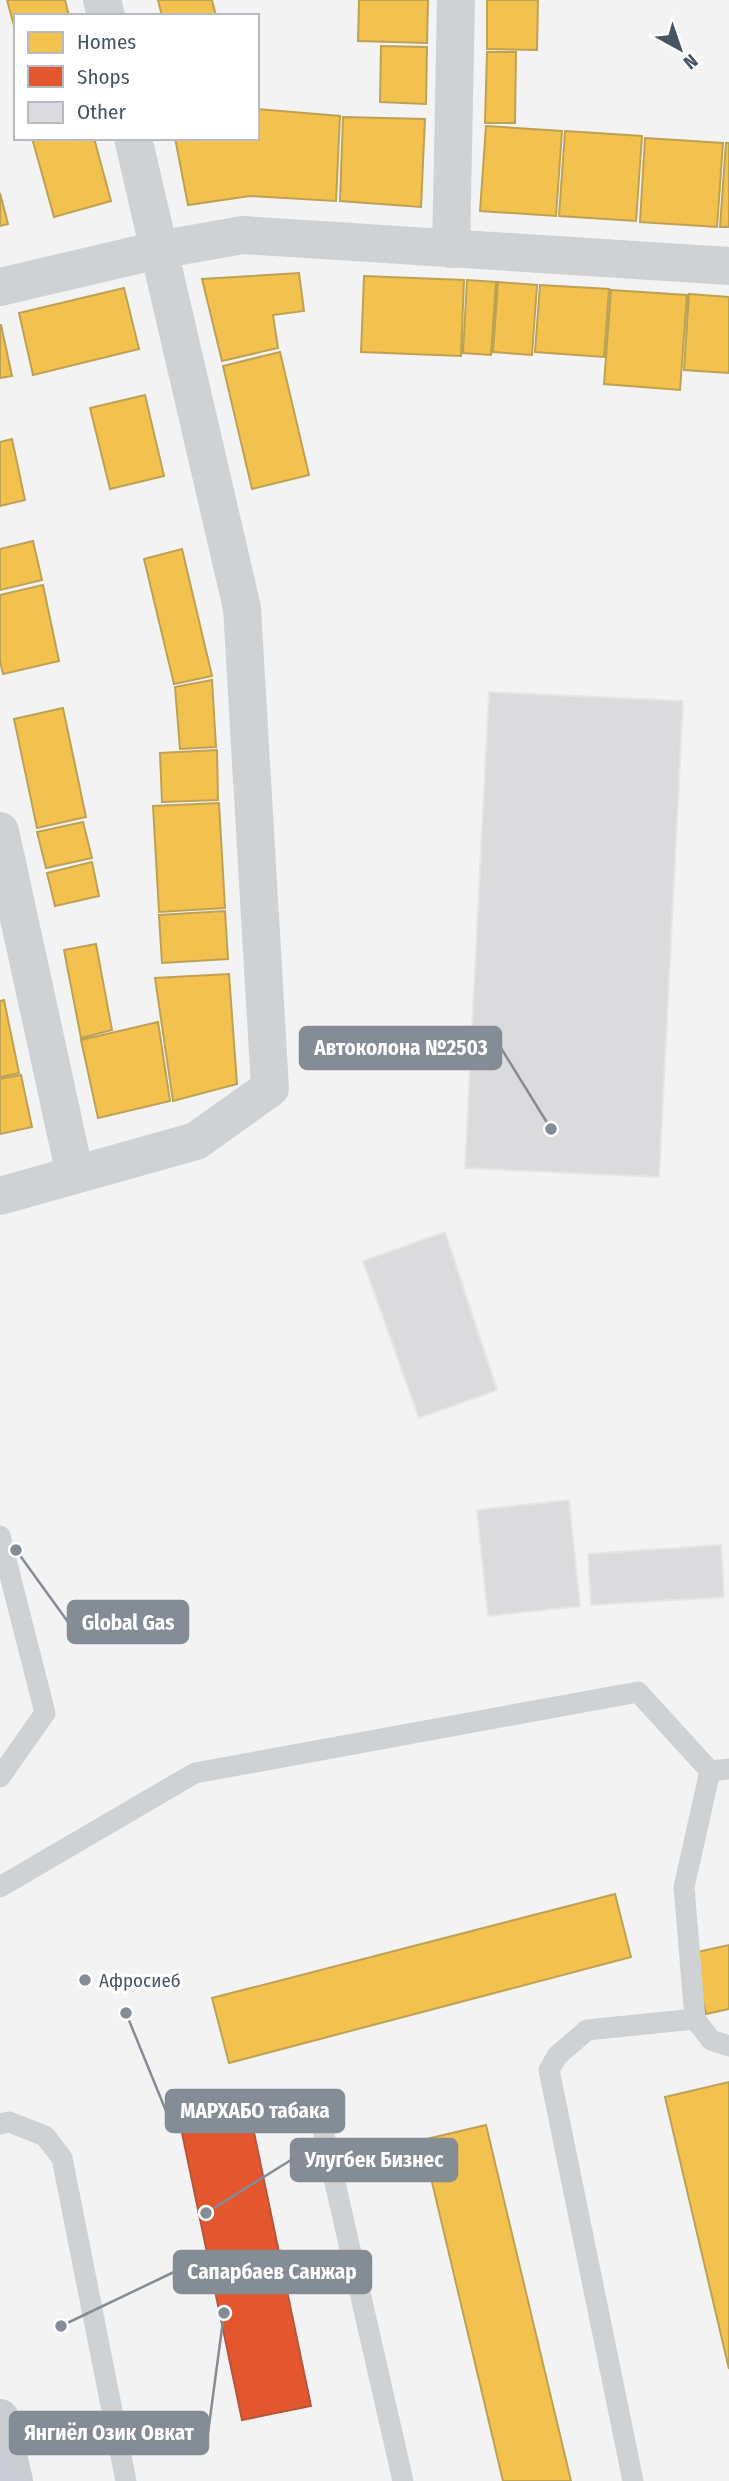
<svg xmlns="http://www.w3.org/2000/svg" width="729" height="2481" font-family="'Fira Sans Condensed',sans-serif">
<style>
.homes{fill:#f2c14e;stroke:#bfa154;stroke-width:2}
.shops{fill:#e4572e;stroke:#b5563e;stroke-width:2}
.building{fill:#dbdbdd;stroke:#e5e5e6;stroke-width:2}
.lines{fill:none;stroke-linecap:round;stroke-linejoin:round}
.service{stroke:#cfd2d4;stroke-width:21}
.minor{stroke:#cfd2d4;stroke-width:38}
.primary{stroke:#caced2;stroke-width:38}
.poi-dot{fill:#848c95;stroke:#fff;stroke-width:2.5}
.labels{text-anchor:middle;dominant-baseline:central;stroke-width:7;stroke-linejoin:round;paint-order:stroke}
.poi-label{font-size:19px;fill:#475562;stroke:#fff;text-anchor:start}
.leader{fill:none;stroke:#848c95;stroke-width:2.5}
.callout-dot{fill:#848c95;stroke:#fff;stroke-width:2.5}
.callout{fill:#848c95;stroke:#848c95;stroke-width:2.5}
.callout-label{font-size:21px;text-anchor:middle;font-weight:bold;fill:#fff}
</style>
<rect width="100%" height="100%" fill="#f4f3f3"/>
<path class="homes" d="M7,0h58l4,16h-53v17z
M158,0h54l4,16h-54z
M359,0h69l-1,43 -69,-2z
M487,0h51l-1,50 -50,-1z
M381,46l46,1 -1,57 -46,-2z
M487,52h29l-1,71h-30z
M257,109l83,7 -4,85 -86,-5 -62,9 -13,-67h82z
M343,117l82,2 -4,88 -81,-6z
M486,126l76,5 -6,85 -76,-5z
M565,131l77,5 -6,85 -77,-5z
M32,138h62l17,63 -57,16z
M645,138l78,5 -6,84 -77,-5z
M726,143h3v84h-9z
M0,193l8,31 -8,2z
M299,273l5,38 -31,4 5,33 -56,13 -20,-82z
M364,276l100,4 -3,76 -100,-4z
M467,280l29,2 -5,73 -28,-2z
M498,282l39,3 -5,70 -39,-3z
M540,285l69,4 -5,68 -69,-5z
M124,288l15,61 -106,26 -14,-62z
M611,290l76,5 -7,95 -76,-6z
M689,294l40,3v76l-45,-3z
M1,325l11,51 -12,2v-53z
M280,352l29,123 -57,14 -29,-123z
M145,395l19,81 -54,13 -20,-81z
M12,439l13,61 -25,6v-64z
M33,541l9,39 -42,10v-41z
M182,549l30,127 -38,8 -30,-125z
M43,585l16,76 -56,13 -3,-13v-66z
M212,680l4,67 -36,2 -5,-62z
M63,708l23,109 -49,11 -23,-109z
M217,750l1,50 -56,2 -2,-49z
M219,803l6,105 -66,4 -6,-106z
M83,822l9,36 -46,10 -9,-36z
M92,862l7,34 -44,10 -8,-33z
M225,911l3,48 -66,4 -3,-48z
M96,944l16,86 -31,8 -17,-88z
M229,974l8,110 -64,17 -18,-123z
M4,1000l15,73 -19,4v-76z
M158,1022l12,79 -72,17 -17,-78z
M21,1075l11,52 -32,7v-55z
M615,1894l16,63 -402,106 -17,-65z
M729,1945v64l-23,5 -13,-61z
M729,2082v287l-64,-272z
M486,2125l85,356h-68l-81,-341z"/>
<path class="shops" d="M246,2094l65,312 -69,14 -65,-311z"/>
<path class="building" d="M489,692l194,9 -24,476 -194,-9z
M445,1232l52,158 -78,28 -56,-157z
M569,1500l11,106 -92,10 -11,-106z
M721,1545l3,52 -133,8 -3,-51z"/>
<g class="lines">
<path class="service" d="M0,1536l45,177 -45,64
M710,1771l-26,116 11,132 16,21 18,6
M0,1887l195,-114 443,-81 72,79 19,-2
M320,2117l83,364
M0,2124l9,-2 36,14 17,22 64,323
M633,2481l-84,-411 8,-14 30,-26 108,-11"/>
<path class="minor" d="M102,0l4,16
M451,249l5,-249
M0,287l158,-37 85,-15 486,31
M0,831l75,344
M0,1196l196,-55 74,-53 -28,-480 -109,-470"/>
<path class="primary" d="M0,2418l14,63"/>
</g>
<circle class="poi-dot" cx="85" cy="1980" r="7"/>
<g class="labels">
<g class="poi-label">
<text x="99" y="1980">Афросиеб</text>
</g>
</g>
<path class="leader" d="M551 1129L501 1048M16 1550L68 1622M126 2013L166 2111M206 2213L291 2160M61 2326L174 2272M224 2313L208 2433"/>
<g class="callout-dot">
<circle cx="551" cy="1129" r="7"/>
<circle cx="16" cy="1550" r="7"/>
<circle cx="126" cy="2013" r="7"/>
<circle cx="206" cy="2213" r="7"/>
<circle cx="61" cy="2326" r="7"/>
<circle cx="224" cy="2313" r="7"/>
</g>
<g class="callout">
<rect x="300" y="1027" width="201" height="42" rx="7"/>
<rect x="68" y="1601" width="120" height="42" rx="7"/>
<rect x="166" y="2090" width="178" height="42" rx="7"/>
<rect x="291" y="2139" width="166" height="42" rx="7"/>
<rect x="174" y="2251" width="197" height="42" rx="7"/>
<rect x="10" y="2412" width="198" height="42" rx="7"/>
</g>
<g class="callout-label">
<text x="401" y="1055">Автоколона №2503</text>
<text x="128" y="1630">Global Gas</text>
<text x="255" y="2118">МАРХАБО табака</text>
<text x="374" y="2167">Улугбек Бизнес</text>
<text x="272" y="2279">Сапарбаев Санжар</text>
<text x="109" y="2440">Янгиёл Озик Овкат</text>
</g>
<rect x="14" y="14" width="245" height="126" fill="#ffffff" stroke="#b5bbc0" stroke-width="2"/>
<rect x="28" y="32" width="35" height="21" fill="#f2c14e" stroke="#b5bbc0" stroke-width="2"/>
<text x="77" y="49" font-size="21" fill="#475562">Homes</text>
<rect x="28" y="66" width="35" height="21" fill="#e4572e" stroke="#b5bbc0" stroke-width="2"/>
<text x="77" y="84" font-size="21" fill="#475562">Shops</text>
<rect x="28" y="102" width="35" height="21" fill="#dbdbdd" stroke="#b5bbc0" stroke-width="2"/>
<text x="77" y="119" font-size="21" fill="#475562">Other</text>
<g transform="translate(680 49) rotate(140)" stroke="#ffffff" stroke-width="5" paint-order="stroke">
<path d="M0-5L12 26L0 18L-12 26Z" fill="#475562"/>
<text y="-10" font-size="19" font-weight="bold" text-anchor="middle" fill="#475562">N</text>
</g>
</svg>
